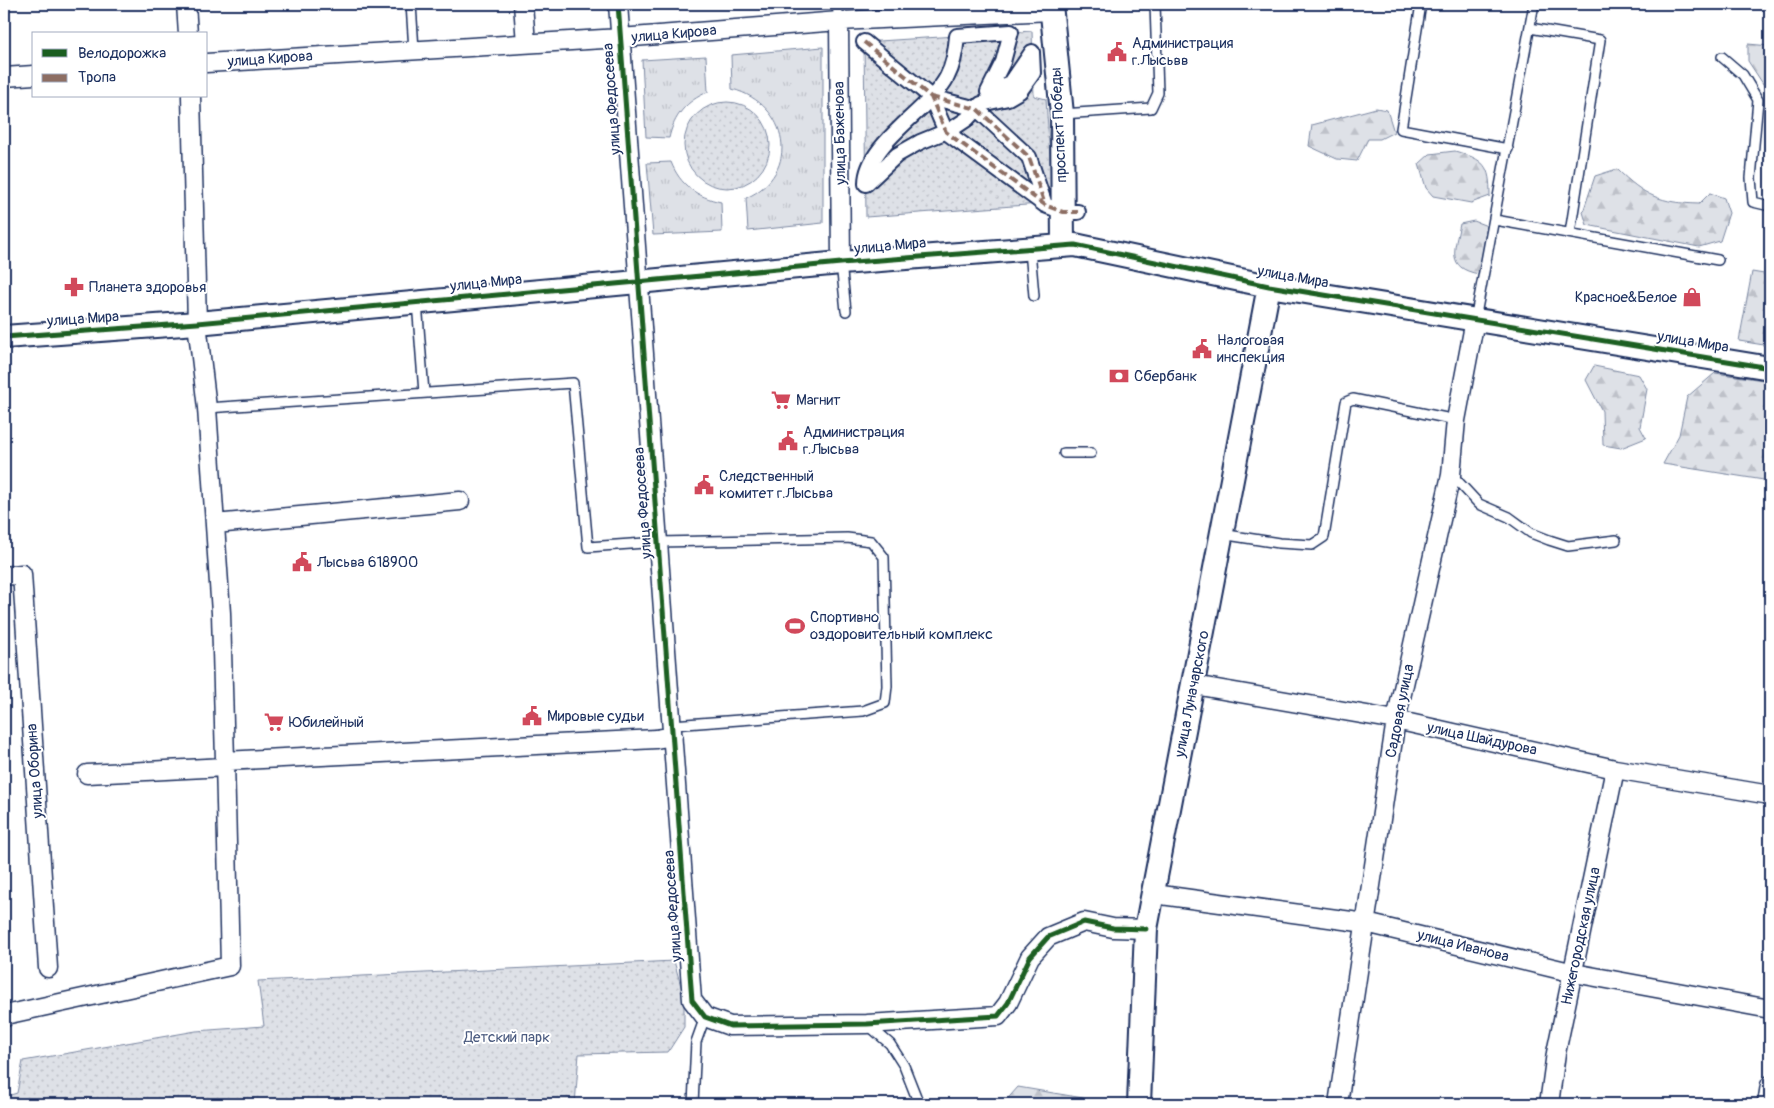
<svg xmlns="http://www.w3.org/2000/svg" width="1774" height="1108" font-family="Pangolin,sans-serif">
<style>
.grass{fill:url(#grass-tufts);stroke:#7c88a2}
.forest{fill:url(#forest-firs);stroke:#7c88a2}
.park{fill:url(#park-dots);stroke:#7c88a2}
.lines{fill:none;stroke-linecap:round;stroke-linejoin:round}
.service-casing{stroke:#1b2f5e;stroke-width:12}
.pedestrian-casing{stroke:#1b2f5e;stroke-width:18}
.minor-casing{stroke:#1b2f5e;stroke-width:21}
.tertiary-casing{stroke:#1b2f5e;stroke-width:26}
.service{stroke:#fff;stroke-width:9}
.pedestrian{stroke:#fff;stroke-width:14}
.minor{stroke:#fff;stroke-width:18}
.tertiary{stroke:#fff;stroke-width:22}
.quiet{stroke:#8d6e63;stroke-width:4;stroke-dasharray:8 4;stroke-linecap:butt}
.cycleway-casing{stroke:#fff;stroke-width:8}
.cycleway{stroke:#1b5e20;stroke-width:5}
.labels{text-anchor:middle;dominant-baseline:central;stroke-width:4;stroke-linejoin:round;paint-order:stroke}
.street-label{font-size:15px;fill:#1b2f5e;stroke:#fff}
.poi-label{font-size:15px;fill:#1b2f5e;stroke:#fff;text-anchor:start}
.park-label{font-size:15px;fill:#4c5c80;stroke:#fff}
</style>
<defs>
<pattern id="grass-tufts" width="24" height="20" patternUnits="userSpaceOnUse" patternTransform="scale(1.25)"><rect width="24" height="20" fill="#dee1e7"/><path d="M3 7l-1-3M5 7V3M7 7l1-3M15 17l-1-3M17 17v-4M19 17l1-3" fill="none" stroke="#bec1c9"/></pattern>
<pattern id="forest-firs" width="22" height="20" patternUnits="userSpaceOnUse" patternTransform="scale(1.25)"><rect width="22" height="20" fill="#dee1e7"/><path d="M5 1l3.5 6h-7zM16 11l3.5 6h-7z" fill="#bec1c9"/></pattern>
<pattern id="park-dots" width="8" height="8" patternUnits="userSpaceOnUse" patternTransform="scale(1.25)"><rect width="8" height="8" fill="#dee1e7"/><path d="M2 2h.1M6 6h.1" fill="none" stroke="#bec1c9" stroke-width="1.8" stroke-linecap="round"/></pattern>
</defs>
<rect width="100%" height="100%" fill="#fff"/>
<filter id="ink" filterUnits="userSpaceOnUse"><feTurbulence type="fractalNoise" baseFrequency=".02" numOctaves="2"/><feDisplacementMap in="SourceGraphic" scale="10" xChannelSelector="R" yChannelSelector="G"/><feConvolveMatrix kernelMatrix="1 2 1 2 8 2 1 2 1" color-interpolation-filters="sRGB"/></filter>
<g filter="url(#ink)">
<path class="grass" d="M823,47v176l-75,8 -2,-33c56,-25 43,-94 -14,-109l-1,-34z
M706,56l2,36c-22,9 -34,24 -39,46l-23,-1 -4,-77z
M671,162c9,23 26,35 50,40l1,30 -69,3 -6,-72z"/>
<path class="forest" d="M1748,44l22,2v58l-1,-11 -21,-32z
M1376,108l11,2 7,22 -14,7h-12l-11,22 -20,-2 -28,-13 3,-21z
M1455,151c30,9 35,14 35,45l-19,7 -38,-7 -7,-8 -7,-24 11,-10z
M1617,169c27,27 44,34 82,35l11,-11 14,5 5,15 -9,28 -21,6 -112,-22 -4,-13 12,-36z
M1474,221l13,5 -8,48c-34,-6 -24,-25 -19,-50z
M1752,272l18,3v71l-31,-5z
M1594,366l45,9 8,14 -7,38 6,11 -25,10 -18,-3 -1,-34 -16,-31z
M1715,373l55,8v100l-107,-17 16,-29 8,-38z
M1018,1087l65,11 11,6h-91z"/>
<path class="park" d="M1032,31l2,65 12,3 6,87 -12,18 -174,13 -2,-175z
M684 145a43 43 0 1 1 86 0a43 43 0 1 1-86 0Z
M674,961l10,36v30l-16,25 -89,2 -4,50h-571v-7l13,-4 6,-32 173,-30 68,-5 -6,-45z"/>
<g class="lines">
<defs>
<path id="service" d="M411,4l3,46
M837,4l2,17
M1421,4l-20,125 107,20
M1530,28l70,12 -30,193
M1722,57l21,18 15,25 -7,78 2,24 17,4
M1062,114l89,-6 7,-15 -3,-89
M1495,220l223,40
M1030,250l4,46
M841,263l5,48
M417,302l7,91
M1475,320l59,-316
M207,408l366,-25 15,164 71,-5 188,-4 24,3 13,16 3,129 -2,17 -22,8 -191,14
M1064,453h27
M1452,475l27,29 30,13 22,16 18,7 19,6 48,-6
M1221,534l58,9 33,2 12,-8 22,-135 7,-3 103,21
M867,1024l23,20 14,22 15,38
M693,1104l3,-62 9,-25"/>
<path id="pedestrian" d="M1011,32l-8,30 -15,30 23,-9 21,-31 1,21 -13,18 -12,7 -27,6 -14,15 -15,10 -32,13 -23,13 -31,29c-1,-40 64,-74 81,-107 7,-13 9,-28 10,-41z
M864,42l67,55 15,35 99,73 18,7h15
M931,97l46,12 52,48 16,48"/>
<path id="minor" d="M186,4l2,30
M523,4l3,39
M618,4l74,996 13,17 25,9 137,-2 131,-8 10,-13 22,-46 18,-20 36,-15 29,6 33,1
M839,21l2,242
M206,63l414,-25 219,-17 212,-10
M4,77l30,-2
M191,96l6,227 10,85 14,205 4,148 431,-22 17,-3
M215,524l245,-23
M4,576l18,-2 26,394
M1194,685l202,35 219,49 155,26
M87,774l138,-7
M1154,894l212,29 208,50 196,36
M4,1018l1,-3 225,-49 -5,-205
M1338,1104l58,-384 55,-245 5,-55 19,-100
M1549,1104l7,-51 59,-284
M1767,1104l3,-19"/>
<path id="tertiary" d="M1051,4l11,110 1,132
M4,337l193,-14 644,-60 234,-18 194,41 501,82
M1139,1104l7,-175 123,-643"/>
</defs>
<use href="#service" class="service-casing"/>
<use href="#pedestrian" class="pedestrian-casing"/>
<use href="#minor" class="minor-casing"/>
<use href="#tertiary" class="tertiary-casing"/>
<use href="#service" class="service"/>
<use href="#pedestrian" class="pedestrian"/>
<use href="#minor" class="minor"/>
<use href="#tertiary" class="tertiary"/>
<path class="quiet" d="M864,42l67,55 15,35 99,73 18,7h15
M931,97l46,12 52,48 16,48"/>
<defs>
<path id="cycleway" d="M618,4l74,996 13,17 25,9 137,-2 131,-8 10,-13 22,-46 18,-20 36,-15 29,6 33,1
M4,337l193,-14 644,-60 234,-18 194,41 501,82"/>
</defs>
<use href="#cycleway" class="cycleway-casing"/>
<use href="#cycleway" class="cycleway"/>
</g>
</g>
<defs>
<symbol id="civic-bare" viewBox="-9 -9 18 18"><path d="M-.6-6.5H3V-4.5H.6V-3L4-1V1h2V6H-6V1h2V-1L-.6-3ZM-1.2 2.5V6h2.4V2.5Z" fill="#d1495b" stroke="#fff" stroke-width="2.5" paint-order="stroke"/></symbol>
<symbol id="pharmacy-bare" viewBox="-9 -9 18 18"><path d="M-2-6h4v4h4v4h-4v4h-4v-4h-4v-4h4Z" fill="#d1495b" stroke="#fff" stroke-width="2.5" paint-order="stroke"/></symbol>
<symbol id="shop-bare" viewBox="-9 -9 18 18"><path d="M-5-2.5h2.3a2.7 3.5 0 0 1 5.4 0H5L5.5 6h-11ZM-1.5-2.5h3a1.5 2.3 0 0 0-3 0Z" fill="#d1495b" stroke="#fff" stroke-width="2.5" paint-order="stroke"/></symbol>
<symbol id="bank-bare" viewBox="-9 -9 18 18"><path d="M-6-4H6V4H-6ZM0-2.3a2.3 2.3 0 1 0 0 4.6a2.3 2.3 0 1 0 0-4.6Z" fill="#d1495b" stroke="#fff" stroke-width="2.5" paint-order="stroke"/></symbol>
<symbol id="supermarket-bare" viewBox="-9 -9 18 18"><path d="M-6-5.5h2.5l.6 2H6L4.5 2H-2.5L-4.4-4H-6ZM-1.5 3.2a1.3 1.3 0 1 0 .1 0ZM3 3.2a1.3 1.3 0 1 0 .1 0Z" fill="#d1495b" stroke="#fff" stroke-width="2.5" paint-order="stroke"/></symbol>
<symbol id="stadium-bare" viewBox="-9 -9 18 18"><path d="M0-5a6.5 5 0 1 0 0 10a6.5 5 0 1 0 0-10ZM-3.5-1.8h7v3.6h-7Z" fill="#d1495b" stroke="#fff" stroke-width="2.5" paint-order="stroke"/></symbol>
</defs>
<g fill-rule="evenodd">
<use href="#civic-bare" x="1103" y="38" width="28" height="28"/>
<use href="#pharmacy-bare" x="60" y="273" width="28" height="28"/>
<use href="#shop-bare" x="1678" y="283" width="28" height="28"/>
<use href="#civic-bare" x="1188" y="335" width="28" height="28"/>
<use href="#bank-bare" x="1105" y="362" width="28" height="28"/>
<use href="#supermarket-bare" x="767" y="386" width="28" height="28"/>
<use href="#civic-bare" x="774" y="427" width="28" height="28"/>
<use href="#civic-bare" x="690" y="471" width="28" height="28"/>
<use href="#civic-bare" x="288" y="548" width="28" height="28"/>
<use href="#stadium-bare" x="781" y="612" width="28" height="28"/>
<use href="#civic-bare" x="518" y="702" width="28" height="28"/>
<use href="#supermarket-bare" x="260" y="708" width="28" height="28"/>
</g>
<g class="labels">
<g class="street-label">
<text transform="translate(674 34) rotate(-5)">улица Кирова</text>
<text transform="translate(270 59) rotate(-4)">улица Кирова</text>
<text transform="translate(612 99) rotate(-94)">улица Федосеева</text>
<text transform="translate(1059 125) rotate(-93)">проспект Победы</text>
<text transform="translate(840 133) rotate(-91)">улица Баженова</text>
<text transform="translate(890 246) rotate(-5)">улица Мира</text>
<text transform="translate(1293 277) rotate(10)">улица Мира</text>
<text transform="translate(486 283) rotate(-6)">улица Мира</text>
<text transform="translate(83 319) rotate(-4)">улица Мира</text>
<text transform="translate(1693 342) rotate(9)">улица Мира</text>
<text transform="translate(643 503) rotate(-94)">улица Федосеева</text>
<text transform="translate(1192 694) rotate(-79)">улица Луначарского</text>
<text transform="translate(1400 711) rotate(-79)">Садовая улица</text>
<text transform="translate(1482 739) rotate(12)">улица Шайдурова</text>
<text transform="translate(35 771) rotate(-94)">улица Оборина</text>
<text transform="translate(673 906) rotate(-94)">улица Федосеева</text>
<text transform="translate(1581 936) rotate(-78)">Нижегородская улица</text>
<text transform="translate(1463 946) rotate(14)">улица Иванова</text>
</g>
<g class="poi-label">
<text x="1132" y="43">Администрация<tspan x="1132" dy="17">г.Лысьвв</tspan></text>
<text x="89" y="287">Планета здоровья</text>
<text x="1677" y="297" text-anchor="end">Красное&amp;Белое</text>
<text x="1217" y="340">Налоговая<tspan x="1217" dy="17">инспекция</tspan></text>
<text x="1134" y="376">Сбербанк</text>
<text x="796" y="400">Магнит</text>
<text x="803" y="432">Администрация<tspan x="803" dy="17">г.Лысьва</tspan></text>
<text x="719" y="476">Следственный<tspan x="719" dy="17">комитет г.Лысьва</tspan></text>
<text x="317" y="562">Лысьва 618900</text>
<text x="810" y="617">Спортивно<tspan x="810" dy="17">оздоровительный комплекс</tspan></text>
<text x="547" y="716">Мировые судьи</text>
<text x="289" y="722">Юбилейный</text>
</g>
<g class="park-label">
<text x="507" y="1037">Детский парк</text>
</g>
</g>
<rect width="1774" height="1108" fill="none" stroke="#fff" stroke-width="20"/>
<rect x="10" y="10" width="1754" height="1088" fill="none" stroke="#1b2f5e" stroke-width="2" filter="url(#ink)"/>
<rect x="32" y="32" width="175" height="65" fill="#ffffff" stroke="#a4acbf"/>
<rect x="42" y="49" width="25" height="8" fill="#1b5e20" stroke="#a4acbf"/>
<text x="78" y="58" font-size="15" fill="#1b2f5e">Велодорожка</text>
<rect x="42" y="74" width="25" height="8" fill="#8d6e63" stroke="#a4acbf"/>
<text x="78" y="82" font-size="15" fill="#1b2f5e">Тропа</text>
</svg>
